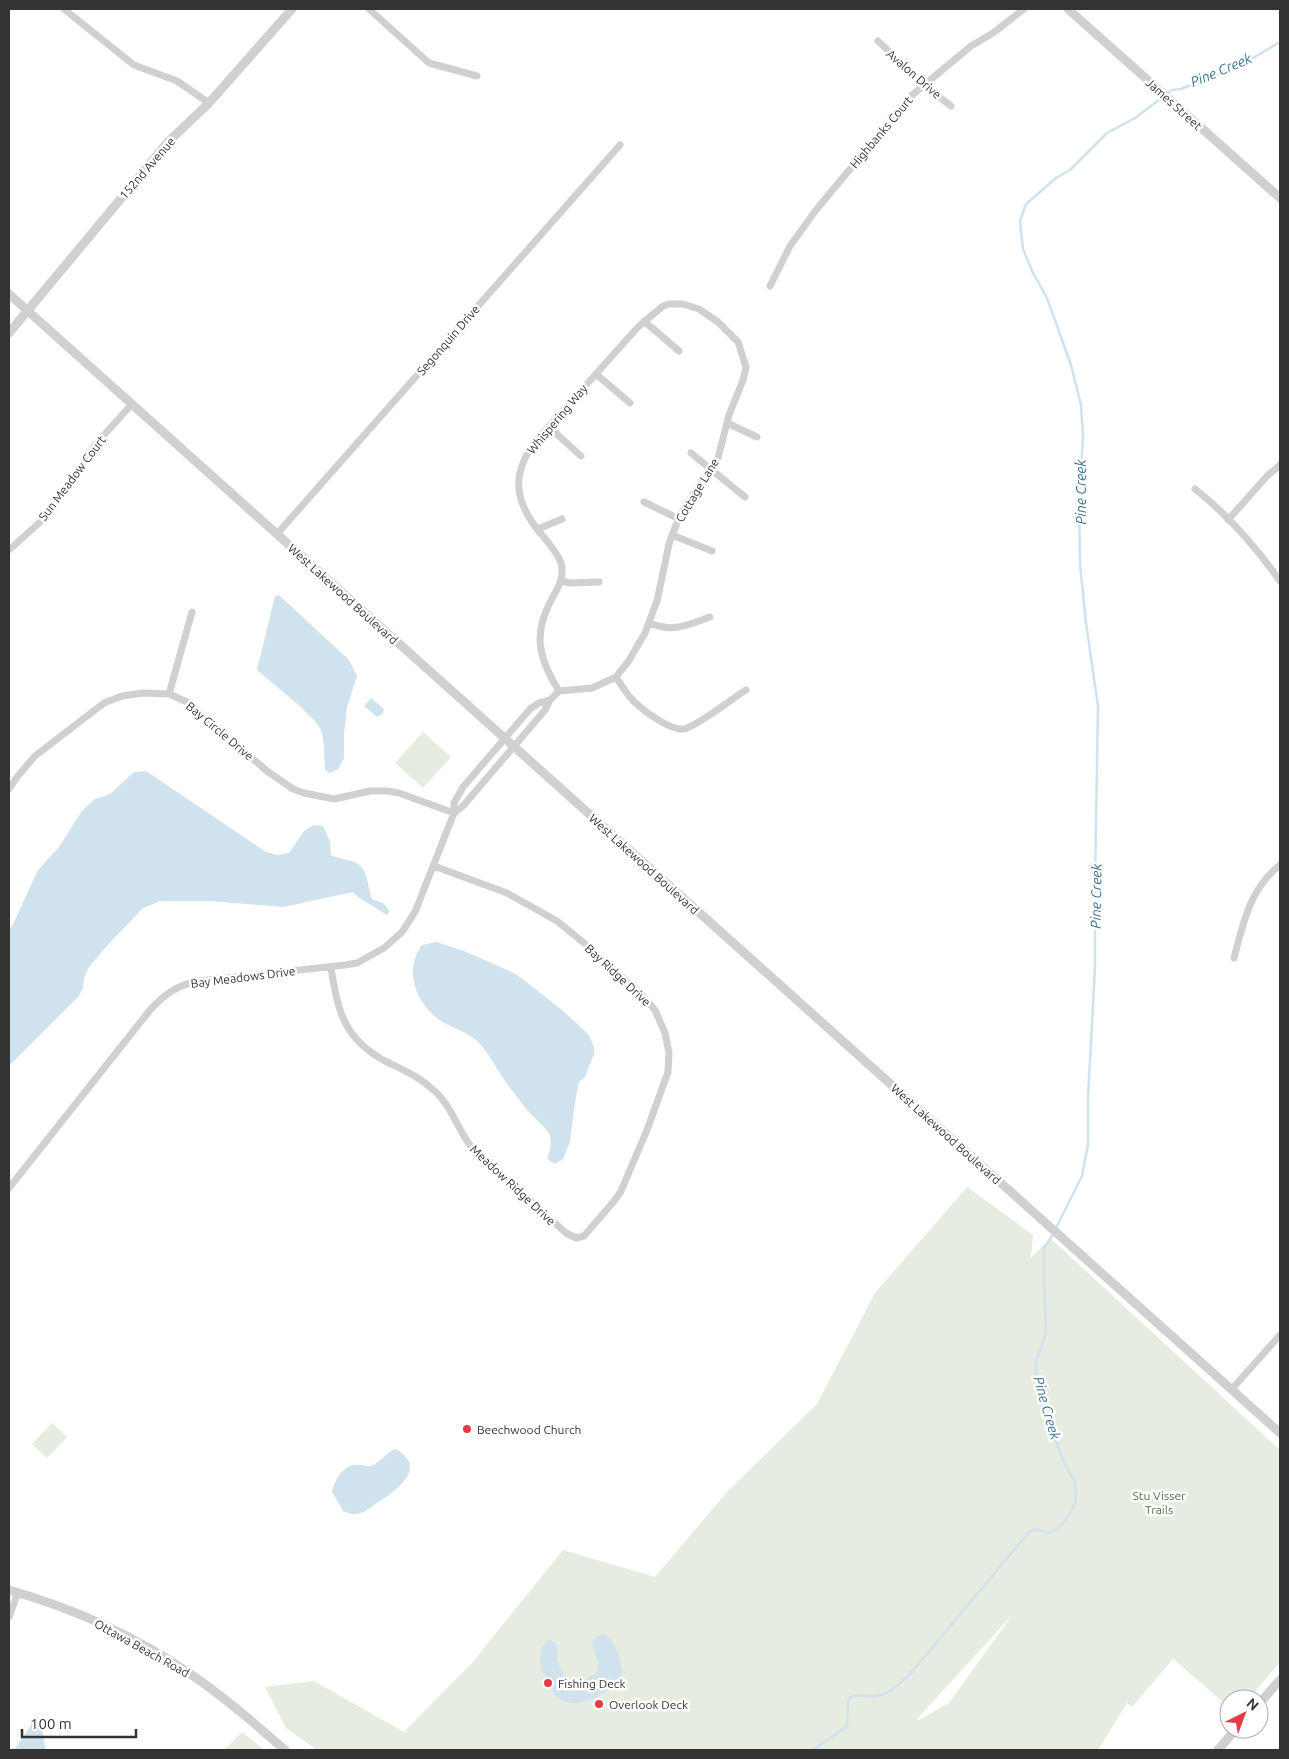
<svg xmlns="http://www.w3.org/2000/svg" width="1289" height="1759" font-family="Ubuntu,sans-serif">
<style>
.green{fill:#e6ecdf;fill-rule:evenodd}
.water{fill:#cfe2ee}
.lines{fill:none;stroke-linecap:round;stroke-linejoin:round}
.stream{stroke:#cfe2ee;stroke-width:2.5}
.minor{stroke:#d0d0d0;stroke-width:7}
.tertiary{stroke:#d0d0d0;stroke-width:9}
.poi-dot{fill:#e63946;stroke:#fff;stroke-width:2}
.labels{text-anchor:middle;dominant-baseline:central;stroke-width:5;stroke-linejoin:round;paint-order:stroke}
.street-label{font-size:12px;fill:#333;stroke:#fff}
.poi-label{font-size:12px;fill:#333;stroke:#fff;text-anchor:start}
.park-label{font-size:12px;fill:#56703f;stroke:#fff}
.water-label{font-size:14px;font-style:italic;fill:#3f7597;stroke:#fff}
</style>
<rect width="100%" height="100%" fill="#fff"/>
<path class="green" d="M423,732l28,25 -28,31 -28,-25z
M967,1187l66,48 -2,23 19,-20 230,212v212l-31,37h-20v8l-56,-48 -41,48 -5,-4 -29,47h-781l-31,-22 -21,-41 49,-6 90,51 68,-69 91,-113 92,27 72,-85 90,-88 58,-111zM1013,1614l-64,89 -30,17 -2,-1z
M52,1423l15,14 -20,21 -15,-14z
M242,1732l22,18h-40z"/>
<path class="water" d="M279,595l70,65 8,16 -10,31 -3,28v23l-6,11 -8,4 -5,-3c-1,-13 0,-30 -5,-42 -7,-13 -49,-46 -63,-58l18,-74z
M371,698l13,11 -3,7 -2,-1 -2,2 -13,-11z
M146,771l120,81 12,3 11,-2 15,-22 10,-6 9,1 7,15 1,14c8,4 15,4 23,7 15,6 13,24 18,37l11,4 7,8 -3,4 -29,-18 -5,-5 -70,15 -73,-6h-49l-18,7 -38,40 -16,19 -5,11 -1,10 -5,9 -69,69v-136l4,-6 25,-54 21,-23 23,-36 13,-12 15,-5 24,-22z
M436,942l28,9 52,23 46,36 27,25 5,12v7l-9,23 -6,5 -4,20 -5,40 -7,17 -8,5 -8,-5c3,-7 5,-16 3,-23 -4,-9 -14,-16 -20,-23 -7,-8 -13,-16 -19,-24 -12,-15 -20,-33 -33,-47 -10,-10 -26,-14 -37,-21 -25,-17 -38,-50 -19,-76z
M395,1449c34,17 2,42 -17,53 -6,4 -12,10 -20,12 -5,1 -10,-1 -15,-3l-11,-19c4,-15 12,-29 29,-27 4,0 8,2 12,0 8,-3 12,-12 22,-16z
M603,1634c14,7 17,26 20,39 -12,20 -51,45 -70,19 -2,-3 -2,-7 -3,-11 -2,-4 -5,-6 -7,-9 -6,-10 -2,-25 5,-32l7,2 3,9 -1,9c3,6 4,10 7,16 7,14 25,2 33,-4l1,-9 -6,-19 3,-6z
M33,1722c12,5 10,17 13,28h-32z"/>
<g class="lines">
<path class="stream" d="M1167,94l5,-4 9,-1 41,-16 13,-11 18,-4 27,-16
M1056,1228l26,-52 6,-31v-47l7,-131v-88l3,-173 -12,-83 -6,-59 -1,-59 4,-69 -2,-31 -10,-40 -24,-67 -15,-27 -9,-22 -3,-28 6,-17 30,-26 14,-8 37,-37 28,-15 28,-21
M813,1750l34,-24c2,-10 -2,-20 3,-29 7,-3 13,-1 20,-1 19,1 28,-11 41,-23l118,-141 7,-3 13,4 9,-5 12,-14 5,-11 1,-9 -2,-14 -10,-18 -19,-49 -9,-35v-16l10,-29 -2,-51v-34l10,-15"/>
<path class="minor" d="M64,9l70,56 43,16 32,22
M369,9l60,54 48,13
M878,41l46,44 27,21
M770,286l20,-40 26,-36 95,-114 60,-50 22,-13 31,-24
M644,321l35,30
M596,374l34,29
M727,423l30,14
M549,427l32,29
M691,453l54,44
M1195,489c33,26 61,58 85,92
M644,502l35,17
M1228,520l39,-44 13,-11
M538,529l24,-10
M277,534l343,-389
M672,535l40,16
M9,550l30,-27 13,-14 43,-64 37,-41
M561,581l9,2 29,-1
M650,623c23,10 37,2 60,-6
M616,677c4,6 8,13 13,19 9,11 40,35 55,33 12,-2 49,-31 62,-39
M169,694l23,-82
M9,789l8,-12 18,-21 69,-53 18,-7 21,-3 26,1 18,8 80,69 26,18 11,4 30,6 36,-8h17l12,2 55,20
M454,813l9,-7 82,-96 5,-10 9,-9 33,-3 24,-11 12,-15 17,-29 12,-32 12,-57 7,-19 8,-17 34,-50 11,-43 14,-35 3,-13 -8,-25 -20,-20 -19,-13 -16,-5h-14l-6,2 -25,21 -103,115c-23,31 -21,57 2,87 8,10 20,22 24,34 5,18 -8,31 -14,46 -14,31 -5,55 12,82
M1234,958c9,-34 16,-70 46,-93
M331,967c6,43 13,72 54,94 16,8 33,15 46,27 21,16 26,43 43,62l92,83 10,5 8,-2 31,-36 6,-9 26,-61 21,-58 1,-19 -4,-20 -10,-23 -13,-15 -58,-52 -27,-22 -50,-28 -73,-27
M9,1188l141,-178c16,-17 26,-24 48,-29l147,-16 12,-2 27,-15 18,-16 13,-20 39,-99v-10l9,-16 67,-78 9,-6 11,-3
M1231,1390l49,-55
M9,1617l9,-25"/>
<path class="tertiary" d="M1068,9l212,189
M9,294l1271,1139
M9,333l159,-191 41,-39 83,-94
M9,1590c63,18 126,46 180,83 34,23 65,50 96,77
M1259,1704l21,-24
M1218,1750l18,-21"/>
</g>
<g class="poi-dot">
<circle cx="467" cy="1429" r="5"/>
<circle cx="548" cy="1683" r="5"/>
<circle cx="599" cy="1704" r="5"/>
</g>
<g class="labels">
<g class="street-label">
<text transform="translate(914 74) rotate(41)">Avalon Drive</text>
<text transform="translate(1174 104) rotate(42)">James Street</text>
<text transform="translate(881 132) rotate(-50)">Highbanks Court</text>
<text transform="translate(147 168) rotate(-49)">152nd Avenue</text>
<text transform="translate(448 340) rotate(-49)">Segonquin Drive</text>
<text transform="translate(557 419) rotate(-50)">Whispering Way</text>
<text transform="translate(72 478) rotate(-53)">Sun Meadow Court</text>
<text transform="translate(697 490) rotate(-59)">Cottage Lane</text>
<text transform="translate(343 594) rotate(42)">West Lakewood Boulevard</text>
<text transform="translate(220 731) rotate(40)">Bay Circle Drive</text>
<text transform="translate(644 864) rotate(42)">West Lakewood Boulevard</text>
<text transform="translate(618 975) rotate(43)">Bay Ridge Drive</text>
<text transform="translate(243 977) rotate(-7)">Bay Meadows Drive</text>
<text transform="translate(946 1134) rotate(42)">West Lakewood Boulevard</text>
<text transform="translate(513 1185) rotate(43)">Meadow Ridge Drive</text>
<text transform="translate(142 1648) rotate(29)">Ottawa Beach Road</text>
</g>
<g class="poi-label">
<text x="477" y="1429">Beechwood Church</text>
<text x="558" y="1683">Fishing Deck</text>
<text x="609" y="1704">Overlook Deck</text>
</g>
<g class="park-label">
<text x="1159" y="1495">Stu Visser<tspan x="1159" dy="14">Trails</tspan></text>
</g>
<g class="water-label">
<text transform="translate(1221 70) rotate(-23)">Pine Creek</text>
<text transform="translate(1081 492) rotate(-90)">Pine Creek</text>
<text transform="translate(1096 896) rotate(-89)">Pine Creek</text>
<text transform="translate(1047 1408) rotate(74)">Pine Creek</text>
</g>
</g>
<rect width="1289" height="1759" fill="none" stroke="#333333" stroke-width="20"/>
<g transform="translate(1244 1714) rotate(42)"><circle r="24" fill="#ffffff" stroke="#adadad"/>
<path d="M0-4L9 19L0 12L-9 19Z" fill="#e63946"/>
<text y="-8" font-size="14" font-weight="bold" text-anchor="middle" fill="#333333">N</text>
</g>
<path d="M22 1729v8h114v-8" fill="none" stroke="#333333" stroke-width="2.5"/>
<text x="30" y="1729" font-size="15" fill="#333333" stroke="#ffffff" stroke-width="4" paint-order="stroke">100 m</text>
</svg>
